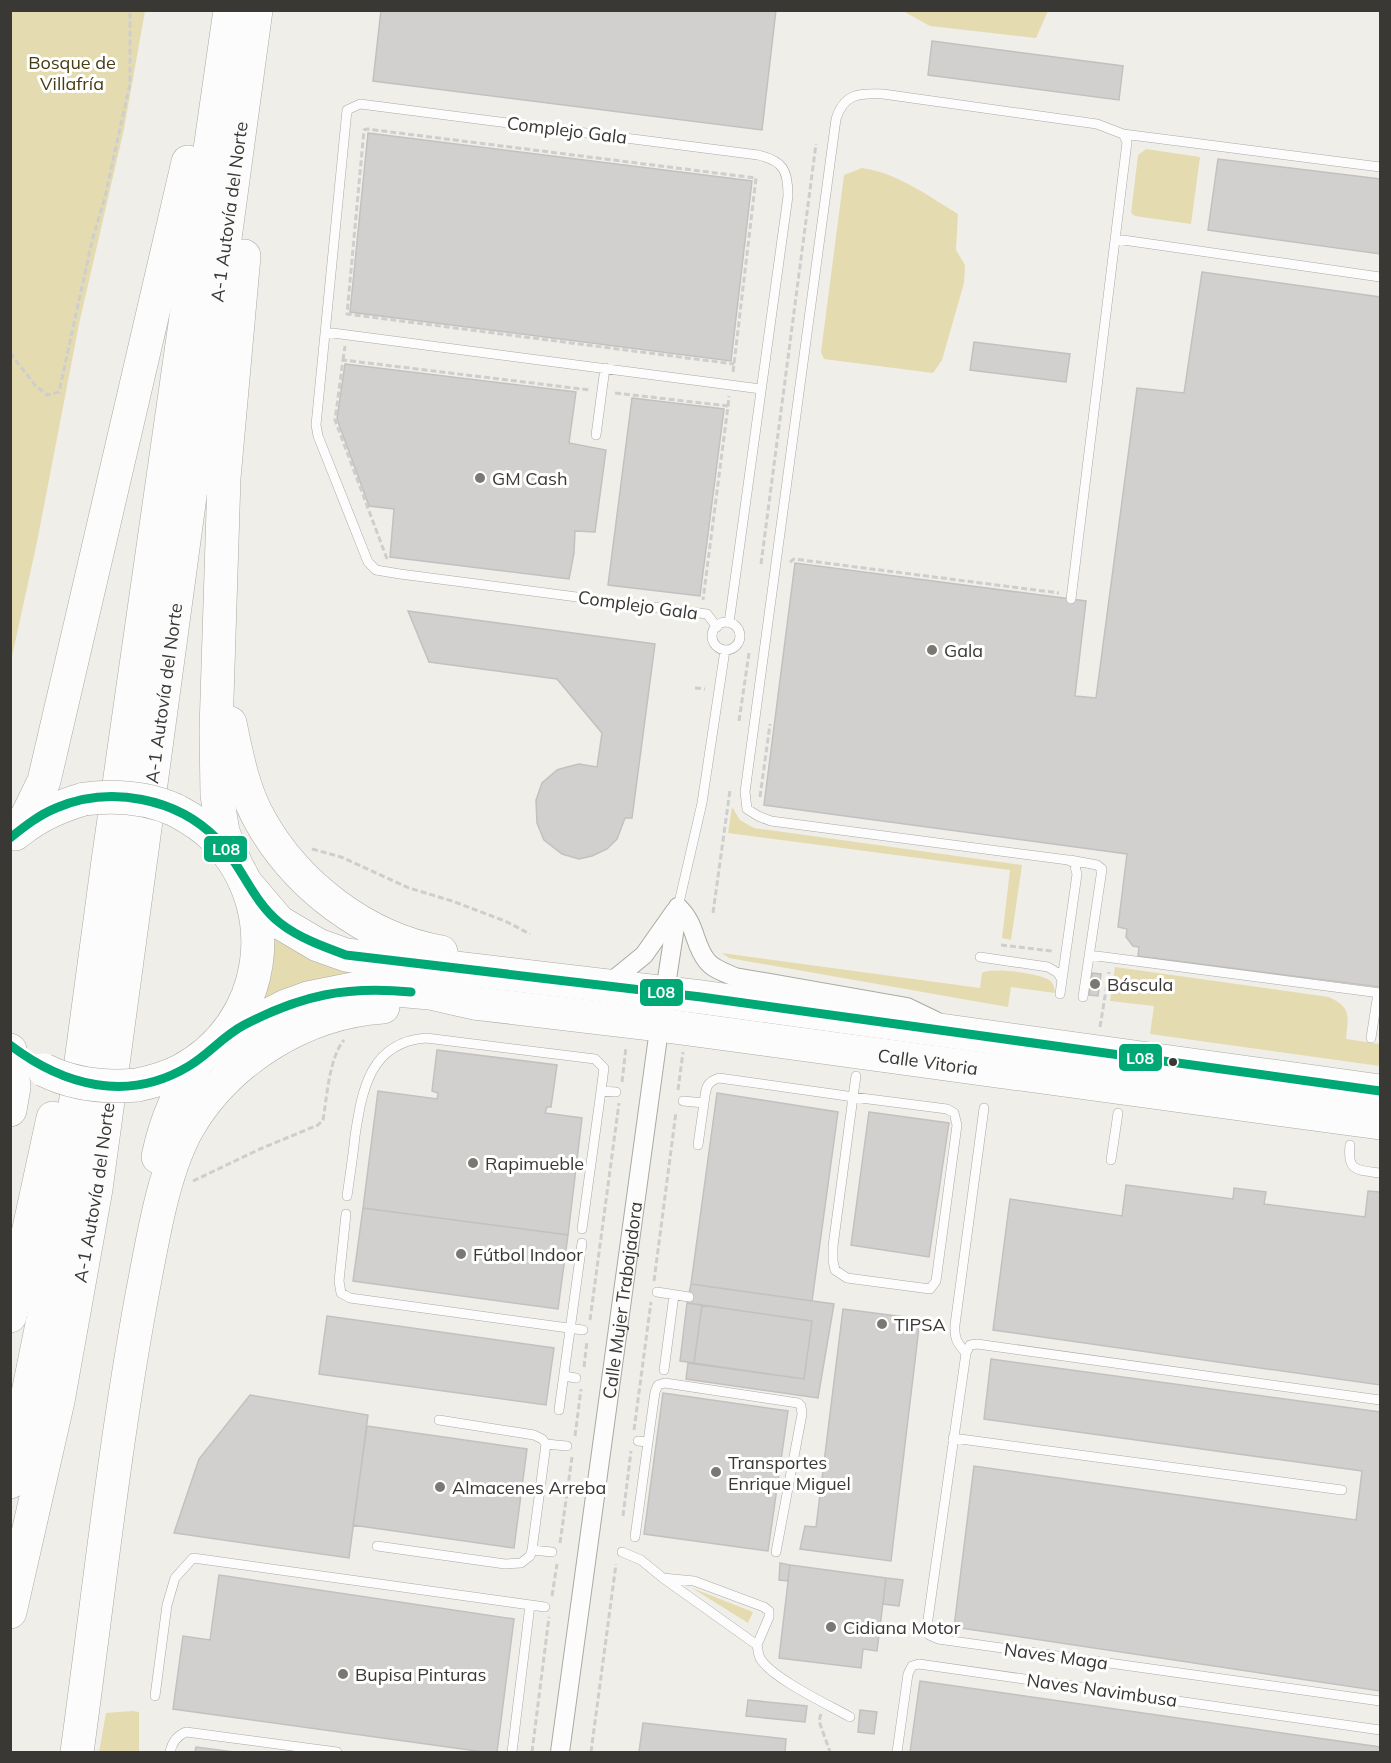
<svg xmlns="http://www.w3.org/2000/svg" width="1391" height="1763" font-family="Mulish,sans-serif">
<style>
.green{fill:#e5dbb1}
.building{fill:#d1d0cf;stroke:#c2c1c0;stroke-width:1.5}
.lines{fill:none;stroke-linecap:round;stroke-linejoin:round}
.lane-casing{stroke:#aaa9a4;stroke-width:10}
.street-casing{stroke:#aaa9a4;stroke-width:20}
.highway-casing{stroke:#aaa9a4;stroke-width:34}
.path{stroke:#cececc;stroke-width:3;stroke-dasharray:6 3;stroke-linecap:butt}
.lane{stroke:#fdfcfc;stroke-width:9}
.street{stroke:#fdfcfc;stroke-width:18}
.highway{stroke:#fdfcfc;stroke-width:33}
.highway-bridge-casing{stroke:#aaa9a4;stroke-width:34;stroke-linecap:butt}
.highway-bridge{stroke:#fdfcfc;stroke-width:33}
.bus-1-casing{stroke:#fff;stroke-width:14}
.bus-1{stroke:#00a876;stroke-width:9}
.poi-dot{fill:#797873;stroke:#fff;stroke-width:2}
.bus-dot{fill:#393834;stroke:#fff;stroke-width:2}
.labels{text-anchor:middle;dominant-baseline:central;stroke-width:6;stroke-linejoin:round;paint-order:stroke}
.park-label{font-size:18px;fill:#473d12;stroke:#fff}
.street-label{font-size:18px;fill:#393834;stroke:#fff}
.poi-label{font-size:18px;fill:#393834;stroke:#fff;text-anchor:start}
.line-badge{stroke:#fff;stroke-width:2}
.badge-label{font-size:16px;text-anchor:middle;font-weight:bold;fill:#fff}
</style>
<rect width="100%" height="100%" fill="#f0eee8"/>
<path class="green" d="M11,10l134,1 -21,118 -45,195 -42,218 -26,119z
M903,11h145l-12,27 -106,-12z
M1146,149l54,8 -9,67 -56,-8 -4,-3 7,-58z
M862,168c36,5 66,28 96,46l-2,36 9,15 -1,18 -22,77 -9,13 -109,-14 -3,-7 23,-177z
M732,807l8,13 14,8 268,37 -11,75 -9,-2 8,-68 -282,-37z
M272,935l92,36 -102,33c10,-28 14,-39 10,-69z
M722,953l258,35 2,-15c10,-6 56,0 67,7 5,3 5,8 6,13l-44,-6 -3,20 -279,-49z
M1115,967l214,30c23,11 19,19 17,42l34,5v22l-230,-32 4,-28 -44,-5z
M692,1588l61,24 -5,11z
M132,1711l7,1v40h-40l7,-39z"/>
<path class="building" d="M381,10h395l-14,120 -389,-49z
M932,41l191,25 -4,34 -191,-25z
M368,133l384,48 -21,180 -381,-49z
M1218,159l162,20v75l-172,-24z
M1202,272l178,25v690l-242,-31 1,-9 -6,-1 -3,-4 -4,-5 1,-8 -9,-2 9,-73 -363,-49 31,-242 291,38 -11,95 21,2 41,-310 47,5z
M974,342l96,12 -4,28 -96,-12z
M345,364l231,28 -7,51 37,7 -11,82 -20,-1 -1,22 -5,26 -179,-22 4,-48 -25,-3 -32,-87z
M632,398l92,11 -24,187 -92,-11z
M408,611l247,33 -23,174h-7l-8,21 -10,10 -15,7 -13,3 -17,-5 -18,-14 -7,-17 -1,-23 6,-17 15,-13 10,-3 12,-3 18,3 5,-34 -45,-54 -128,-17z
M1092,973l9,1 -3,22 -9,-1z
M437,1050l120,15 -6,42h-4l-2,6 37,5 -14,117 -205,-27 15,-117 59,8 1,-6 -6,-2z
M717,1093l121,19 -26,189 -121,-17z
M869,1112l80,11 -20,134 -78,-12z
M1126,1185l107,14 1,-11 32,4 -2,12 101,13 3,-26 12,1v193l-387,-55 17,-131 112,17z
M363,1208l205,27 -10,74 -205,-28z
M691,1284l143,20 -16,94 -132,-19 2,-16 116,16 8,-58 -125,-18z
M687,1303l15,2 -8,58 -14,-2z
M702,1305l110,16 -8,58 -110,-16z
M843,1309l77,10 -29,242 -91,-12 5,-23 11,1z
M327,1316l227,32 -8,57 -227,-31z
M991,1359l389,53v279l-426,-64 20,-161 382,54 6,-49 -378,-52z
M663,1393l125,18 -20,140 -124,-17z
M250,1395l118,20 -19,143 -175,-25 25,-74z
M367,1426l160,23 -13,99 -161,-23z
M780,1563l10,2 -2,16 -9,-1z
M790,1565l96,13 -9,73 -14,-2 -2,19 -82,-10z
M219,1575l295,44 -17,133h-13l-311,-43 10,-73 27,4z
M886,1578l17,2 -4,26 -16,-2z
M920,1681l460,66v5h-470z
M748,1700l59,6 -2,16 -59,-6z
M860,1710l17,2 -3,22 -16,-2z
M643,1723l143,16 -1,13h-146z
M196,1747l38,5h-39z"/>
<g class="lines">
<defs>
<path id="lane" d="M1123,134l257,33
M1116,239l264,38
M325,332l436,57
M596,435l9,-67
M712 636a14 14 0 1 1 28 0a14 14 0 1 1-28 0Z
M717,627l-10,-13 -307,-40 -24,-4 -8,-8 -50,-126 -2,-11 31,-315 13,-6 398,51c26,6 30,16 30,41l-59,427
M1070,860l27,5 5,4 -19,128
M678,907l24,-104 23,-153
M1089,955l291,38
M980,957l68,10 10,6 4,7
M1060,994l17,-120 -3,-11 -6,-3 -297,-39 -13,-5 -11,-7 -2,-17 91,-673c8,-25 22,-26 47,-25l214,30 26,10 4,8 -56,457
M1371,1038l7,-45
M683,1101l21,2c2,-13 1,-21 15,-25l121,17 13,2 94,12 7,4 3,12 -21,156 -6,8 -83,-11 -12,-8 -2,-9v-15l20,-149 3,-21
M698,1145l6,-42
M1350,1145c-3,27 7,25 30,28
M1111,1160l7,-47
M347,1196c3,-20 6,-40 8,-60 7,-46 15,-94 71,-98l169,21 9,9 -3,23 15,1
M346,1214l-7,67 2,12 9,5 233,32
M582,1229l19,-138
M657,1292l32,5
M966,1353c-9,-10 -12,-15 -11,-28l29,-217
M664,1370l10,-75
M564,1376l12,2
M1380,1400l-403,-56 -7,1 -4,8 -39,273 2,9 9,4 442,62
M559,1410l23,-167
M439,1420l95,15 8,4 4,5
M953,1438l389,52
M648,1442l7,-50 3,-7 7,-2 133,20 3,3 1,8 -26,138
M635,1537l13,-95 -10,-1
M377,1546l128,18 16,-1 9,-7 2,-6
M552,1552l-20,-2 14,-106 21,2
M622,1552l19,8 22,18 31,3 70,26 5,4v6l-12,28 -94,-67
M757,1645c1,4 1,9 3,13 11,20 69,47 90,59
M155,1696l12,-91 8,-27 18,-20 352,49
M170,1752c2,-9 6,-16 16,-20l151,20
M512,1752l18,-147
M897,1752l11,-78 4,-8 7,-2 461,66"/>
<g id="street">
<path d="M678,907c19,18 15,37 29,54 6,8 19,12 28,16l172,30 29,14"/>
<path d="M602,983l15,-6 27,-22 31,-44"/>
<path id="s1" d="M560,1752l97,-708 21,-137"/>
</g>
<g id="highway">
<path d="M230,723c7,33 13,67 30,97 36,65 106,119 181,132"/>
<path d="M19,831c20,-16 41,-25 65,-32"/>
<path d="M15,834l12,-18 17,-35 144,-619"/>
<path d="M235,862l-12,-30 -6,-37 -1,-65 8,-252 20,-222"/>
<path d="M245,882l34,40 39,23 28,10 355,42 679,94"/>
<path id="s2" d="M223,1038l63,-32 22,-8 50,-10 26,1 46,4 44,10 186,22 720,98"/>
<path d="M10,1050l4,37 -4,23"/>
<path d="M137,1085c15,-3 29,-7 43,-14 87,-46 104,-161 36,-232 -12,-13 -26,-21 -41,-29"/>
<path d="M158,1157c8,-39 20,-62 39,-96"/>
<path d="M10,1316l43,-198"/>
<path d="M10,1482l33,-163 18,-109 47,-349 122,-851"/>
<path id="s3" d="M10,1612l48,-211 38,-212 160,-1179"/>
<path d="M77,1752c21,-152 37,-305 65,-457 10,-51 21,-125 47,-169 40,-67 116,-114 194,-119"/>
</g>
</defs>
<use href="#lane" class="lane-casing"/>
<use href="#street" class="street-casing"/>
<use href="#highway" class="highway-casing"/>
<path class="path" d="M10,353l25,32 12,10 12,-3 33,-151 13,-44 25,-114v-73
M343,360l2,-14
M733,372l1,-8 22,-186 -389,-49 -3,1 -17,184 387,50
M615,393l113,13 -25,194
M728,406l1,-10
M387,559l-52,-139 8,-60 247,30
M790,562l4,-3 265,34
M761,564l55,-420
M695,688l10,1
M739,721l10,-68
M760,797l10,-73
M312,849l29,8 68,31 43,13 53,20 25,13
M713,913l17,-123
M1001,945l51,6
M1100,1027l9,-55
M622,1082l4,-35
M678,1090l5,-38
M193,1181l67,-32 58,-24 5,-5c4,-23 6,-62 21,-80
M654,1281l22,-169
M590,1320l29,-217
M584,1367l3,-26
M634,1430l17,-128
M575,1436l6,-47
M623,1516l8,-65
M560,1543l12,-86
M552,1596l5,-32
M821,1714l-2,7 11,31
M532,1752l17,-135
M591,1752l25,-188"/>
<use href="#lane" class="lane"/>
<use href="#street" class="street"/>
<use href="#highway" class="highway"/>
<defs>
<path id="highway-bridge" d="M84,799c32,-4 62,-2 91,11
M44,1070c30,15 60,18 93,15"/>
</defs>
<use href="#highway-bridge" class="highway-bridge-casing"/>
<use href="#highway-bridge" class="highway-bridge"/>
<defs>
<path id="bus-1" d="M10,838c15,-12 29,-23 46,-30 54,-23 121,-10 161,31 24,25 35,62 63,84 19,15 44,24 66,32l355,42 679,94
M10,1045c54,41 118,58 179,21 20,-12 34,-30 55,-41 58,-30 101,-39 167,-33"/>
</defs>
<use href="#bus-1" class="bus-1-casing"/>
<use href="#bus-1" class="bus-1"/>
</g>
<g class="poi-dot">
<circle cx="480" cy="478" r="6"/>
<circle cx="932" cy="650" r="6"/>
<circle cx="1095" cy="984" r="6"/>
<circle cx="473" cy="1163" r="6"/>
<circle cx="461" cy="1254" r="6"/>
<circle cx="882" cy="1324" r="6"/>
<circle cx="716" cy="1472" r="6"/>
<circle cx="440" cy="1487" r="6"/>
<circle cx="831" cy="1627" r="6"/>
<circle cx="343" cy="1674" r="6"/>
</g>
<circle class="bus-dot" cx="1173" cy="1062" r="5"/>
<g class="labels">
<g class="park-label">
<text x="72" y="62">Bosque de<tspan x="72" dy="21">Villafría</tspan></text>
</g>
<g class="street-label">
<text transform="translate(567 130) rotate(7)">Complejo Gala</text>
<text stroke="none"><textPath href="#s3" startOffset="1418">A-1 Autovía del Norte</textPath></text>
<text transform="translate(638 605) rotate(8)">Complejo Gala</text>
<text stroke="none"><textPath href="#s3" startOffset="932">A-1 Autovía del Norte</textPath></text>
<text stroke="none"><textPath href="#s2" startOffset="720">Calle Vitoria</textPath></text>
<text stroke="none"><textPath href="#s3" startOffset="428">A-1 Autovía del Norte</textPath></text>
<text stroke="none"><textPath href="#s1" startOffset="456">Calle Mujer Trabajadora</textPath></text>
<text transform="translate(1056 1656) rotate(8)">Naves Maga</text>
<text transform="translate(1102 1690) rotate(8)">Naves Navimbusa</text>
</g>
<g class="poi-label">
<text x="492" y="478">GM Cash</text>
<text x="944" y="650">Gala</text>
<text x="1107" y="984">Báscula</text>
<text x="485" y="1163">Rapimueble</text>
<text x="473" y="1254">Fútbol Indoor</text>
<text x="894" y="1324">TIPSA</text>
<text x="728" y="1462">Transportes<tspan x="728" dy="21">Enrique Miguel</tspan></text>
<text x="452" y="1487">Almacenes Arreba</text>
<text x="843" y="1627">Cidiana Motor</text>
<text x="355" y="1674">Bupisa Pinturas</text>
</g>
</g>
<g class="line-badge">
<rect x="203" y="835" width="45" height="28" rx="6" fill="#00a876"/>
<rect x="639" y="978" width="45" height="29" rx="6" fill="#00a876"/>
<rect x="1118" y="1043" width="45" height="29" rx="6" fill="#00a876"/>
</g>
<g class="badge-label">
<text x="226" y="855">L08</text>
<text x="661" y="998">L08</text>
<text x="1140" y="1064">L08</text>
</g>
<rect width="1391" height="1763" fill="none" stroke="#393834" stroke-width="24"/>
</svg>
